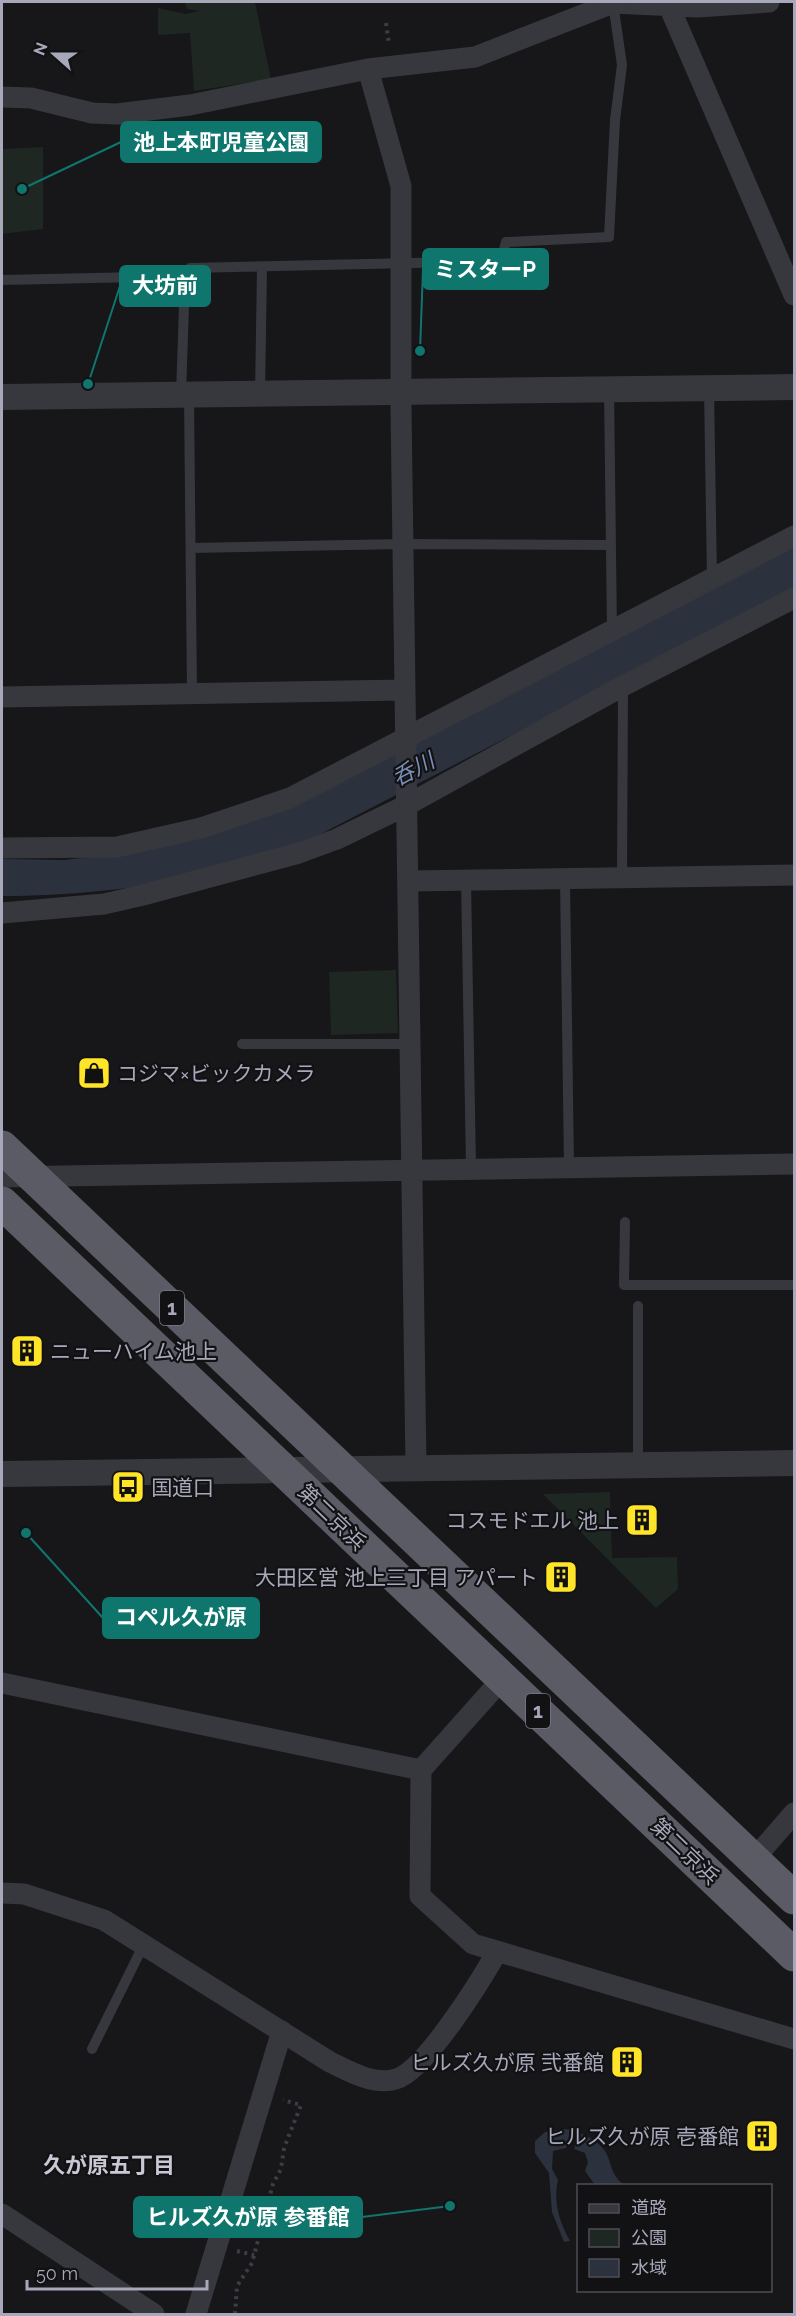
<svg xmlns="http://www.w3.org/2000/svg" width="796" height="2316" font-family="Raleway,'Noto Sans JP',sans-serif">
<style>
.green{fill:#1e2721}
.water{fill:#2b323e}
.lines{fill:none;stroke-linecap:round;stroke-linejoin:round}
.path{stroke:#3d3e45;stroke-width:4;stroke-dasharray:3 4.5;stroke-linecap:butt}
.service{stroke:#37373e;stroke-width:10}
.minor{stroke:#37373e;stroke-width:21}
.tertiary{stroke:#37373e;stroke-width:26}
.trunk{stroke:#5b5b66;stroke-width:33}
.labels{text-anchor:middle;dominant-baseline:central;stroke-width:4.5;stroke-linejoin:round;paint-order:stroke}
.shield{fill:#121114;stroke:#7a7b88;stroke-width:1.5}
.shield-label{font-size:20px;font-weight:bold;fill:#a7a9ba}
.poi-label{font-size:21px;fill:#a7a9ba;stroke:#121114;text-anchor:end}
.street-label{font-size:21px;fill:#a7a9ba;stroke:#121114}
.water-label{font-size:22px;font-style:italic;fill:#7b8fb8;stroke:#121114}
.neighbourhood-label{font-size:22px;font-weight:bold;fill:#c9c9d5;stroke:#121114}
.leader{fill:none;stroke:#0f766e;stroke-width:2}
.callout-dot{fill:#0f766e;stroke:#121114;stroke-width:2}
.callout{fill:#0f766e;stroke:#0f766e;stroke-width:2}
.callout-label{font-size:22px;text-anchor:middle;font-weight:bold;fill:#fff}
</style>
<rect width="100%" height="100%" fill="#171619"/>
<path class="green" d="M185,2h70l16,77 -77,12 -4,-58 -32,2v-27l28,6 14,-3 -13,-2z
M43,147v82l-41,5v-85z
M396,970l2,63 -67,2 -2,-63z
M610,1492l2,66 65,-1 1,32 -22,19 -113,-114z"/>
<path class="water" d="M794,547v42l-481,249c-26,9 -52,21 -78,28 -75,21 -156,30 -233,30v-37l62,1 70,-8 64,-14z
M563,2129l9,1 -6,18 -13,3 -1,18 6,11c-5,22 1,41 12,61l-6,1 -12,-30 -3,-39 -14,-20v-12l10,-9z
M580,2133c41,18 21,33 44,52h-29l-10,-14 3,-9 -3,-9 -11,-4z"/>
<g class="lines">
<path class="path" d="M386,23l3,21
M237,2251l17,4
M235,2314l2,-28 15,-23 21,-79 8,-15 3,-21 17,-43 -18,-5"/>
<path class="service" d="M2,280l183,-4 5,-8 311,-7 5,-19 103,-5 6,-117 7,-55 -9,-62
M709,388l3,191
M609,389l3,242
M260,394l2,-127
M181,395l4,-119
M189,395l3,299
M191,548l212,-4 208,1
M565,878l4,289
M622,878l1,-192
M466,880l5,288
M242,1044h169
M625,1222l-1,63h170
M638,1306v160
M92,2049l52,-105"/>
<path class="minor" d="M669,6l125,289
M368,69l33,117v222l15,1060
M2,97l29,1 61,15 25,1 73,-9 178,-36 107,-12 138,-54 85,4 71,-5
M2,697l403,-7
M2,848l115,-1 84,-19 89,-30 504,-262
M410,881l384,-6
M2,913l102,-9 39,-9 156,-42 38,-14 70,-34 216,-119 171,-88
M2,1177l792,-13
M503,1678l-82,92 -1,126 53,48 321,95
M2,1683l419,87
M754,1859l40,-46
M2,1893l22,1 80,26 226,142c19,9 44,24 66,17 29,-8 85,-99 101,-127
M2,2214l152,100
M196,2314l86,-283"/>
<path class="tertiary" d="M612,2l1,1
M2,397l792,-10
M2,1474l792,-11"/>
<path class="trunk" d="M2,1147l792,751
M2,1203l792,752"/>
</g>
<defs>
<symbol id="shop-square" viewBox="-11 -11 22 22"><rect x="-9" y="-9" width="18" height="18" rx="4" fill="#ffe428" stroke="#121114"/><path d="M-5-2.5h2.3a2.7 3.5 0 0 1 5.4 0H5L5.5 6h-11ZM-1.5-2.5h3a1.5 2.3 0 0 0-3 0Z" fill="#111"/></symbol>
<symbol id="building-square" viewBox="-11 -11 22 22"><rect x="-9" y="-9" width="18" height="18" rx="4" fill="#ffe428" stroke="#121114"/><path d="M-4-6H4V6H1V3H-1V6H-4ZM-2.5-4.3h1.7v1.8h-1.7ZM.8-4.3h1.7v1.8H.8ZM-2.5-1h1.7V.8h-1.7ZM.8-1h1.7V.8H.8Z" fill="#111"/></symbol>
<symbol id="bus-square" viewBox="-11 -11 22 22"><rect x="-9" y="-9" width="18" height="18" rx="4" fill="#ffe428" stroke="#121114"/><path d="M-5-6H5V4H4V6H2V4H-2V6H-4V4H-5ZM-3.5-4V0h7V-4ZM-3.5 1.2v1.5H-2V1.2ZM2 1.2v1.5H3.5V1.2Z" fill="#111"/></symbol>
</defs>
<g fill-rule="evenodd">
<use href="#shop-square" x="75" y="1054" width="38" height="38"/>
<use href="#building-square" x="8" y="1332" width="38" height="38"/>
<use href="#bus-square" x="109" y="1468" width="38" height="38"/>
<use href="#building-square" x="623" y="1501" width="38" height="38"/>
<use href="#building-square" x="542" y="1558" width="38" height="38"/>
<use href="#building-square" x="608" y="2043" width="38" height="38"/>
<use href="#building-square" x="743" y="2117" width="38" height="38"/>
</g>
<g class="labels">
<g class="shield">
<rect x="160" y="1291" width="24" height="34" rx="4.5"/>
<rect x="526" y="1694" width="24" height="34" rx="4.5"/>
</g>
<g class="shield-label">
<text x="172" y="1308">1</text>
<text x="538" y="1711">1</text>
</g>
<g class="poi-label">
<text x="117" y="1073" text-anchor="start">コジマ×ビックカメラ</text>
<text x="50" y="1351" text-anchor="start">ニューハイム池上</text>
<text x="151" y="1487" text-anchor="start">国道口</text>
<text x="619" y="1520">コスモドエル 池上</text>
<text x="538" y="1577">大田区営 池上三丁目 アパート</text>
<text x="604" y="2062">ヒルズ久が原 弐番館</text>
<text x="739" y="2136">ヒルズ久が原 壱番館</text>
</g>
<g class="street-label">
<text transform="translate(332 1517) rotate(44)">第二京浜</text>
<text transform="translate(685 1851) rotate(44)">第二京浜</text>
</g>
<g class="water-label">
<text transform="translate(413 769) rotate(-28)">呑川</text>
</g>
<g class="neighbourhood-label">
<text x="109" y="2165">久が原五丁目</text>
</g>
</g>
<path class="leader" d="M22 189L121 142M420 351L423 269M88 384L120 286M26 1533L103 1618M450 2206L362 2217"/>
<g class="callout-dot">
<circle cx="22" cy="189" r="6"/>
<circle cx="420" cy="351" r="6"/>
<circle cx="88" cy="384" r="6"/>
<circle cx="26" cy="1533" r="6"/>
<circle cx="450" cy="2206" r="6"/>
</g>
<g class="callout">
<rect x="121" y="122" width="200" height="40" rx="6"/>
<rect x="423" y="249" width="125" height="40" rx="6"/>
<rect x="120" y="266" width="90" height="40" rx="6"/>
<rect x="103" y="1598" width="156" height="40" rx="6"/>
<rect x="134" y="2197" width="228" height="40" rx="6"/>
</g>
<g class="callout-label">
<text x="221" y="150">池上本町児童公園</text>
<text x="485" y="277">ミスターP</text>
<text x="165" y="293">大坊前</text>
<text x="181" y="1625">コペル久が原</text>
<text x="248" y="2225">ヒルズ久が原 参番館</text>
</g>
<rect width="796" height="2316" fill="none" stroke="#a7a9ba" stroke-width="6"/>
<rect x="577" y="2184" width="195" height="108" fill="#121114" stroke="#4e4e56" stroke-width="1.5"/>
<rect x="589" y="2204" width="30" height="9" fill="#37373e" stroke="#4e4e56" stroke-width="1.5"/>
<text x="631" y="2214" font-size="18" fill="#a7a9ba">道路</text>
<rect x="589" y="2229" width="30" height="18" fill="#1e2721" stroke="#4e4e56" stroke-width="1.5"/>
<text x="631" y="2244" font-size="18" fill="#a7a9ba">公園</text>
<rect x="589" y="2259" width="30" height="18" fill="#2b323e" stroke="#4e4e56" stroke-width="1.5"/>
<text x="631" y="2274" font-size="18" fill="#a7a9ba">水域</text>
<g transform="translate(54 54) rotate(291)" stroke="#121114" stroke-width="4.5" paint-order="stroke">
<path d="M0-4.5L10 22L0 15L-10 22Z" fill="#a7a9ba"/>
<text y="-9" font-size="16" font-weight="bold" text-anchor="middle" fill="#a7a9ba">N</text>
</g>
<path d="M27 2280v9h180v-9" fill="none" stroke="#a7a9ba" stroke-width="3"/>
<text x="36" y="2280" font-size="18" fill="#a7a9ba" stroke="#121114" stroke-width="4.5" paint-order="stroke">50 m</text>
</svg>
